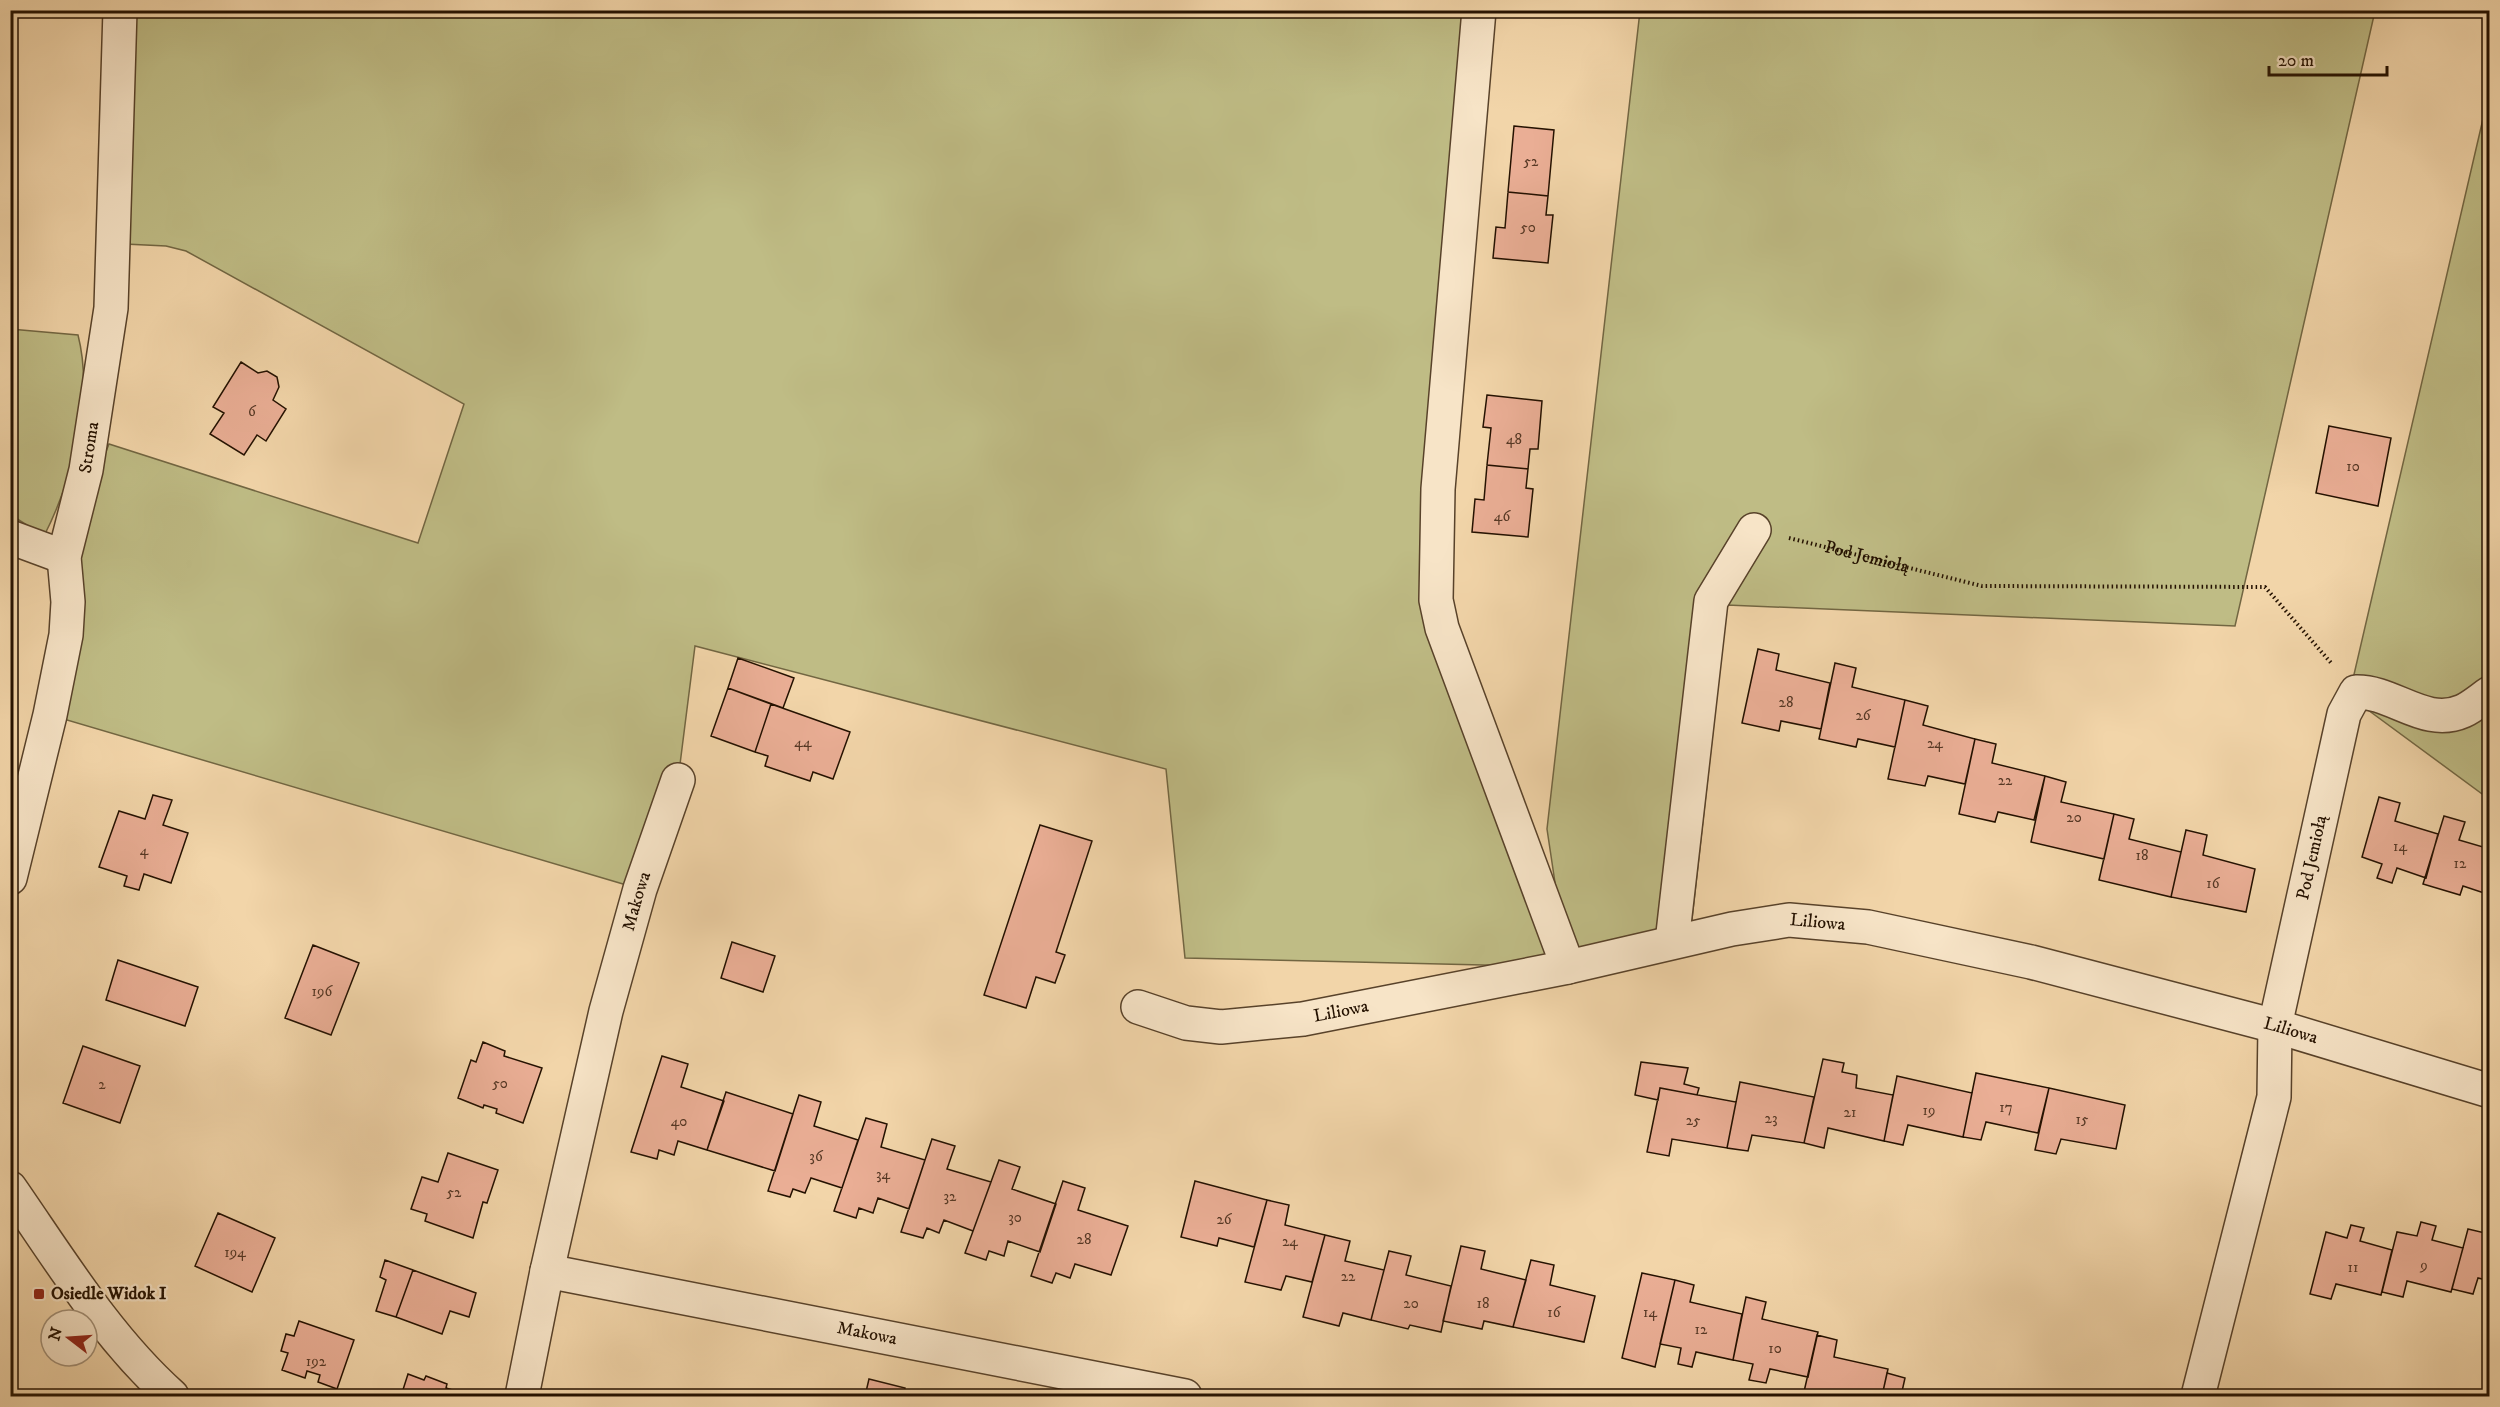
<svg xmlns="http://www.w3.org/2000/svg" width="2500" height="1407" font-family="'IM FELL DW Pica',serif">
<style>
.green{fill:#bfbc85;stroke:#726642;stroke-width:1.5}
.building{fill:#eaae95;stroke:#241100;stroke-width:1.5}
.lines{fill:none;stroke-linecap:round;stroke-linejoin:round}
.minor-casing{stroke:#58422a;stroke-width:36}
.path{stroke:#241100;stroke-width:4;stroke-dasharray:1.5 3;stroke-linecap:butt}
.minor{stroke:#f7e4c7;stroke-width:33}
.poi-dot{fill:#8f2418;stroke:#f7e4c7;stroke-width:2}
.labels{text-anchor:middle;dominant-baseline:central;stroke-width:4.5;stroke-linejoin:round;paint-order:stroke}
.number-label{font-size:15px;fill:#563825}
.street-label{font-size:18px;fill:#241100;stroke:#f7e4c7}
.poi-label{font-size:18px;font-weight:bold;fill:#241100;stroke:#f7e4c7;text-anchor:start}
</style>
<rect width="100%" height="100%" fill="#f2d5a9"/>
<filter id="stains"><feTurbulence type="fractalNoise" baseFrequency=".00333" numOctaves="4"/><feColorMatrix values="0 0 0 0 .2 0 0 0 0 .09 0 0 0 0 .02 0 0 0 .5 -.17"/></filter>
<radialGradient id="worn" r=".72"><stop offset=".6" stop-color="#630" stop-opacity="0"/><stop offset="1" stop-color="#630" stop-opacity=".3"/></radialGradient>
<path class="green" d="M131,11h1348l-43,589 131,363 -20,-134 93,-818h735l-140,615 -508,-21 -37,332 -122,30 -383,-9 -19,-189 -471,-123 -17,134 -38,109 -590,-174 14,-158 45,-113 309,99 46,-139 -278,-153 -20,-5 -41,-2z
M2489,93v706l-140,-103z
M10,329l68,6c16,63 -5,144 -34,201l-33,-21z"/>
<path class="building" d="M1514,126l40,4 -6,66 -40,-4z
M1508,192l40,4 -2,19h7l-5,48 -55,-5 3,-31 9,1z
M241,362l17,11 9,-2 10,6 2,10 -6,13 13,9 -20,32 -9,-6 -13,20 -34,-21 14,-21 -11,-6z
M1487,395l55,6 -4,48h-8l-2,20 -41,-4 4,-37 -8,-1z
M2329,426l62,12 -13,68 -62,-13z
M1487,465l41,4 -2,19 7,1 -5,48 -56,-5 3,-33 9,1z
M1758,649l21,5 -3,16 54,13 -9,46 -40,-8 -2,10 -37,-8z
M738,658l56,20 -11,30 -55,-20z
M1835,663l21,5 -4,19 53,13 -10,47 -37,-8 -2,8 -37,-8z
M728,688l43,16 -16,48 -44,-16z
M1905,700l23,6 -5,19 52,14 -10,45 -37,-8 -3,10 -37,-7z
M771,704l79,28 -17,47 -20,-7 -3,9 -45,-15 3,-10 -13,-4z
M1975,739l21,5 -4,19 53,13 -11,44 -36,-8 -3,10 -36,-8z
M2045,776l21,6 -5,20 53,12 -10,45 -73,-17z
M153,795l19,5 -9,25 25,8 -17,50 -27,-9 -5,16 -15,-4 3,-10 -28,-9 20,-56 26,8z
M2379,797l21,6 -5,18 43,13 -12,44 -29,-10 -5,15 -15,-5 5,-14 -20,-7z
M2114,814l20,5 -5,20 52,13 -10,45 -72,-17z
M2444,816l21,6 -6,18 31,9v46l-27,-9 -3,9 -37,-11z
M1040,825l52,16 -36,111 9,3 -10,28 -19,-6 -10,31 -42,-13z
M2186,830l21,5 -4,20 52,14 -9,43 -75,-15z
M732,942l43,14 -12,36 -42,-14z
M313,945l46,18 -28,72 -46,-17z
M118,960l80,27 -13,39 -79,-26z
M483,1042l22,9 -1,5 38,12 -19,55 -27,-10 1,-4 -13,-4 -1,3 -25,-10 13,-38 5,2z
M83,1046l57,20 -20,57 -57,-20z
M662,1056l26,8 -7,23 43,14 -17,49 -29,-9 -4,14 -15,-5 -2,9 -26,-7z
M1823,1059l21,4 -2,9 15,3 -1,13 37,7 -9,46 -56,-13 -4,20 -20,-5z
M1641,1062l47,6 -4,16 15,4 -2,7 -37,-7 -2,12 -23,-5z
M1976,1073l73,15 -11,45 -52,-11 -5,18 -18,-3z
M1897,1076l75,17 -9,44 -55,-12 -5,20 -19,-4z
M1740,1082l74,15 -10,46 -52,-8 -4,16 -21,-3z
M1660,1088l76,14 -9,46 -55,-9 -3,17 -22,-4z
M2049,1088l76,17 -9,44 -55,-10 -5,15 -21,-4z
M726,1092l67,22 -18,57 -68,-21z
M799,1095l22,7 -7,24 44,14 -16,48 -31,-10 -6,15 -12,-4 -3,8 -22,-6z
M866,1118l21,6 -6,23 44,13 -16,49 -31,-11 -5,15 -14,-5 -3,10 -22,-7z
M932,1139l23,7 -8,23 44,13 -18,49 -29,-11 -5,13 -12,-5 -4,10 -22,-6z
M448,1153l50,17 -11,33 -4,-1 -10,36 -48,-17 2,-7 -16,-5 11,-32 16,5z
M999,1160l21,7 -8,22 44,15 -16,48 -32,-11 -4,15 -15,-5 -3,9 -21,-7z
M1063,1181l22,7 -7,22 50,16 -17,49 -36,-11 -5,14 -14,-5 -4,10 -21,-7z
M1195,1181l72,19 -13,47 -35,-9 -2,8 -36,-9z
M1267,1200l22,5 -4,20 40,10 -13,47 -26,-6 -5,14 -36,-8z
M218,1213l57,25 -23,54 -57,-26z
M2421,1222l15,4 -4,14 31,8 -12,44 -44,-11 -4,16 -21,-5 15,-60 20,4z
M2351,1225l13,3 -4,13 32,9 -11,45 -45,-11 -5,15 -21,-5 16,-62 21,6z
M2468,1229l21,5 1,-2v49l-12,-3 -5,16 -21,-5z
M1325,1235l25,6 -5,20 39,9 -13,50 -28,-7 -4,13 -36,-9z
M1461,1246l24,5 -4,18 45,11 -13,47 -29,-6 -2,8 -39,-8z
M1389,1251l22,5 -5,19 45,11 -10,46 -31,-7 -2,4 -37,-9z
M385,1260l28,10 -17,47 -20,-6 10,-31 -6,-3z
M1531,1260l23,5 -4,20 45,11 -11,46 -71,-15z
M413,1270l63,23 -7,24 -19,-6 -8,23 -46,-17z
M1642,1273l33,7 -20,87 -33,-9z
M1675,1280l19,5 -4,17 52,12 -9,46 -37,-8 -4,15 -14,-3 3,-16 -21,-4z
M1746,1297l20,5 -4,17 56,13 -10,45 -38,-8 -4,14 -17,-3 4,-16 -20,-4z
M299,1321l55,19 -17,49 -19,-7 2,-7 -13,-4 -2,7 -23,-8 6,-17 -7,-2 5,-17 8,2z
M1817,1335l20,5 -3,17 54,12 -6,27h-79z
M1887,1373l18,5 -4,18h-19z
M408,1374l16,6 2,-4 21,8 -1,4 26,8h-71z
M869,1379l36,9 -2,8h-38z"/>
<g class="lines">
<defs>
<g id="minor">
<path d="M1479,10l-41,479 -2,111 6,28 126,339"/>
<path d="M10,537l54,20"/>
<path id="s2" d="M10,878l40,-163 16,-80 2,-33 -4,-45 22,-87 25,-162 9,-298"/>
<path d="M1672,942l39,-341 43,-71"/>
<path id="s3" d="M1138,1007l48,16 35,4 82,-8 265,-52 164,-38 57,-9 79,7 163,35 244,64 215,65"/>
<path d="M10,1188c50,72 97,150 162,208"/>
<path id="s4" d="M547,1271l638,125"/>
<path id="s5" d="M522,1396l25,-125 59,-260 34,-122 38,-109"/>
<path id="s6" d="M2198,1396l76,-299 1,-71 69,-312 12,-22c37,-1 69,36 107,19 9,-4 18,-12 27,-18"/>
</g>
</defs>
<use href="#minor" class="minor-casing"/>
<path class="path" id="s1" d="M1789,538l193,48 283,1 67,77"/>
<use href="#minor" class="minor"/>
</g>
<rect class="poi-dot" x="33" y="1288" width="12" height="12" rx="3"/>
<g class="labels">
<g class="number-label">
<text x="1531" y="161">52</text>
<text x="1528" y="227">50</text>
<text x="252" y="411">6</text>
<text x="1514" y="439">48</text>
<text x="2353" y="466">10</text>
<text x="1502" y="516">46</text>
<text x="1786" y="702">28</text>
<text x="1863" y="715">26</text>
<text x="803" y="742">44</text>
<text x="1935" y="743">24</text>
<text x="2005" y="780">22</text>
<text x="2074" y="817">20</text>
<text x="2400" y="846">14</text>
<text x="144" y="850">4</text>
<text x="2142" y="855">18</text>
<text x="2460" y="863">12</text>
<text x="2213" y="883">16</text>
<text x="322" y="991">196</text>
<text x="500" y="1083">50</text>
<text x="102" y="1084">2</text>
<text x="2006" y="1107">17</text>
<text x="1929" y="1110">19</text>
<text x="1850" y="1112">21</text>
<text x="1771" y="1118">23</text>
<text x="2082" y="1119">15</text>
<text x="1693" y="1120">25</text>
<text x="679" y="1121">40</text>
<text x="816" y="1156">36</text>
<text x="883" y="1174">34</text>
<text x="454" y="1192">52</text>
<text x="950" y="1196">32</text>
<text x="1015" y="1217">30</text>
<text x="1224" y="1219">26</text>
<text x="1084" y="1239">28</text>
<text x="1290" y="1241">24</text>
<text x="235" y="1252">194</text>
<text x="2424" y="1265">9</text>
<text x="2353" y="1267">11</text>
<text x="1348" y="1276">22</text>
<text x="1411" y="1303">20</text>
<text x="1483" y="1303">18</text>
<text x="1554" y="1312">16</text>
<text x="1650" y="1312">14</text>
<text x="1701" y="1329">12</text>
<text x="1775" y="1348">10</text>
<text x="316" y="1361">192</text>
</g>
<g class="street-label">
<text stroke="none"><textPath href="#s2" startOffset="440">Stroma</textPath></text>
<text stroke="none"><textPath href="#s1" startOffset="80">Pod Jemiołą</textPath></text>
<text stroke="none"><textPath href="#s6" startOffset="552">Pod Jemiołą</textPath></text>
<text stroke="none"><textPath href="#s5" startOffset="508">Makowa</textPath></text>
<text stroke="none"><textPath href="#s3" startOffset="693">Liliowa</textPath></text>
<text stroke="none"><textPath href="#s3" startOffset="207">Liliowa</textPath></text>
<text stroke="none"><textPath href="#s3" startOffset="1179">Liliowa</textPath></text>
<text stroke="none"><textPath href="#s4" startOffset="326">Makowa</textPath></text>
</g>
<g class="poi-label">
<text x="51" y="1294">Osiedle Widok I</text>
</g>
</g>
<rect width="2500" height="1407" fill="none" stroke="#f2d5a9" stroke-width="36"/>
<rect x="12" y="12" width="2476" height="1383" fill="none" stroke="#241100" stroke-width="3"/>
<rect x="18" y="18" width="2464" height="1371" fill="none" stroke="#241100" stroke-width="1.5"/>
<g transform="translate(69 1338) rotate(287)"><circle r="28" fill="#f7e4c7" stroke="#a39077" stroke-width="1.5"/>
<path d="M0-4.5L10 22L0 15L-10 22Z" fill="#8f2418"/>
<text y="-9" font-size="16" font-weight="bold" text-anchor="middle" fill="#241100">N</text>
</g>
<path d="M2269 66v9h118v-9" fill="none" stroke="#241100" stroke-width="3"/>
<text x="2278" y="66" font-size="18" fill="#241100" stroke="#f7e4c7" stroke-width="4.5" paint-order="stroke">20 m</text>
<rect width="100%" height="100%" filter="url(#stains)"/>
<rect width="100%" height="100%" fill="url(#worn)"/>
</svg>
